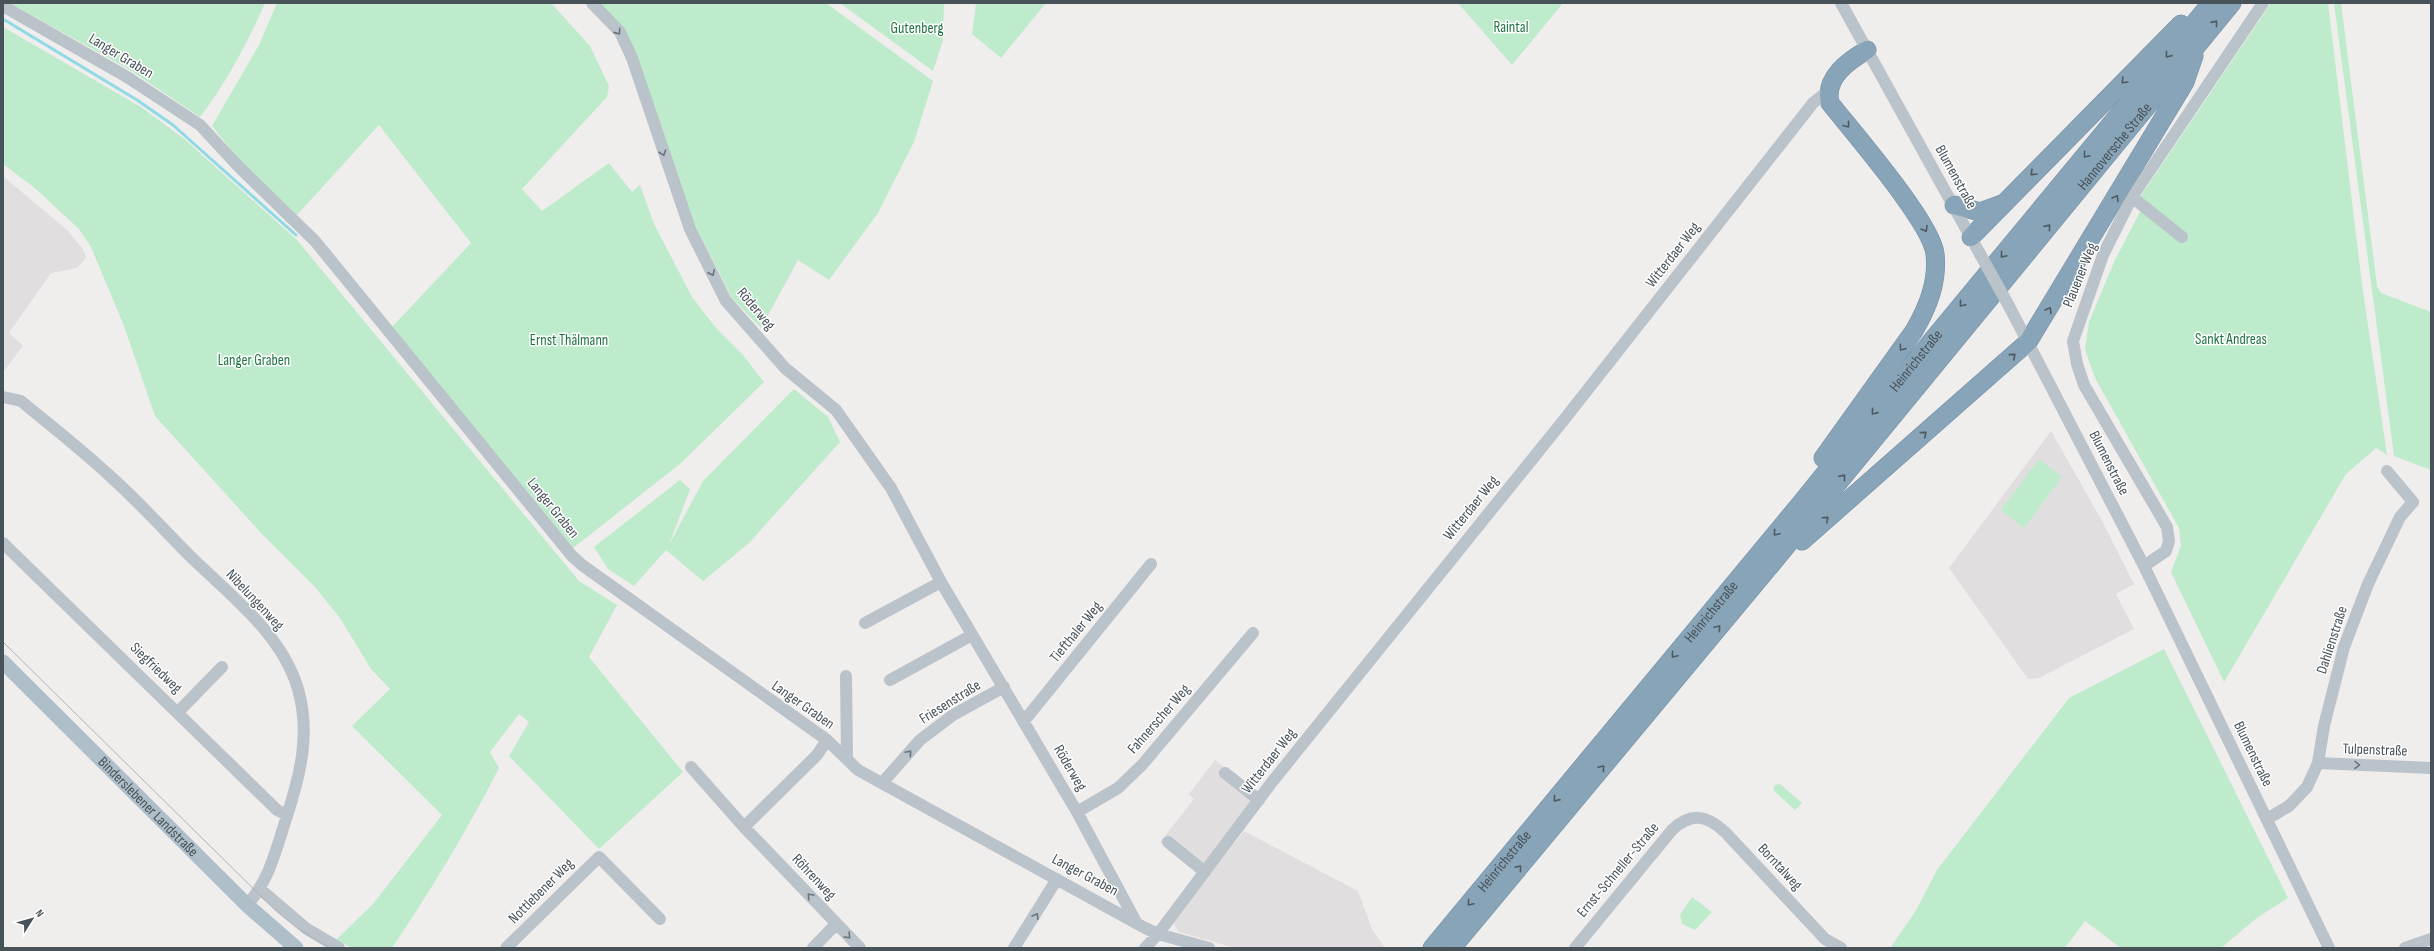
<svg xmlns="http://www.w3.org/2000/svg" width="2434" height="951" font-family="'Sofia Sans Condensed',sans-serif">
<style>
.education{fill:#e1dedf}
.green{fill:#beebcb}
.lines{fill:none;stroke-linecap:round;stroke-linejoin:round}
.stream{stroke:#8fdae4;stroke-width:3}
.highway-casing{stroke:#748fa4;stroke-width:19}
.minor{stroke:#bac3c9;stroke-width:12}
.major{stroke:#afbfca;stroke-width:15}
.highway{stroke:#88a4b8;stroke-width:18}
.tram{stroke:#b0b3b7;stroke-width:1}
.minor-bridge{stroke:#bac3c9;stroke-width:12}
.oneway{stroke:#4e5a62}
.oneway2{stroke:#6a747b}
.labels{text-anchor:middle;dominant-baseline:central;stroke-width:3;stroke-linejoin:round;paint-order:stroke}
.park-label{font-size:15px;fill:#1e7441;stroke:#fff}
.street-label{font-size:15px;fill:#475259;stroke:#fff}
</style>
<rect width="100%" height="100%" fill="#f0eded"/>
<path class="education" d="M3,176l64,54 16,19 3,9 -9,10 -26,5 -42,60 14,13 -20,26z
M2051,431l50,88 33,65 -18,10 18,35 -95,49 -11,1 -79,-111z
M1215,760l42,34 -59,77 -38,-29 34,-43 -5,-5z
M1244,831l114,60 14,38 13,19h-150l-56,-16 -5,-8 3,-8z"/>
<path class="green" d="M10,3h255c-18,40 -38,79 -65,114l-70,-47z
M277,3h274l39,43 19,40 -2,11 -85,92 20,22 67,-48 23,29 8,-7 14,39 38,73 24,31 27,27 21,27 -84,82 -107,84 -181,-221 79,-84 -92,-118 -82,90 -56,-53 -29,-36 47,-81z
M598,3h228l107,78 -19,61 -36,71 -49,67 -31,-20 -37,68 -29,-30 -39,-77 -69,-192z
M840,3h104l-1,37 -10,31z
M976,3h70l-45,55 -29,-24z
M1458,3h105l-51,62z
M2271,3h57l34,281 25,171 -11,-7 -30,26 -122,208 -53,-110 10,-26 -2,-18 -84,-150 -10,-29 4,-27 25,-60 30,-58 -4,-7z
M2334,3h7l36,283 4,7 50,19v158l-37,-14z
M3,27l138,80 42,31 114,102 282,341 38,24 -28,52 94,115 -84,77 -90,-93 20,-34 -10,-8 -29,38 9,16c-32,63 -68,122 -107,180h-40l-16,-8 37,-36 69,-89 -90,-89 38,-37 -19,-20 -31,-51 -26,-32 -52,-52 -107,-118 -31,-90 -33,-79 -12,-18 -43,-40 -33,-25z
M794,389l34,28 12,25 -91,101 -46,38 -37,-31 -32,36 -26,-17 -14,-22 86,-67 10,9 -21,56 34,-64z
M2039,459l23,18 -38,51 -23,-18z
M2164,649l124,249 -30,19 -37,31h-100l-36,-27 -20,27h-175l25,-36 22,-42 132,-172z
M1780,784l22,19 -7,7 -22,-20 2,-5z
M1692,897l20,15 -17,18 -13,-6 -2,-9z"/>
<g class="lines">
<path class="stream" d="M3,19l134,81 36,25 123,110"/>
<defs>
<g id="highway">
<path d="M1954,205l26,7 22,-8"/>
<path d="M1971,237l210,-213"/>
<path d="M1823,458l91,-127c14,-24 24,-49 21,-77 -3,-31 -83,-123 -105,-151 -6,-25 18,-42 37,-53"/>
<path d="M1802,541l226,-199 157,-260 9,-26"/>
<path id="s2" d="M1432,948l369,-445 133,-165 277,-335"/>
<path id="s3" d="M1452,948l313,-376 467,-569"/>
</g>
</defs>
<use href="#highway" class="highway-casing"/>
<path class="minor" d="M592,3l28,29 12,26 58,171 36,72 59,67 51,42 55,78 50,94 136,230 58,108
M1841,3l139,251
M3,6l124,71 73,48 38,41 77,75 257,315 10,9 245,175 31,30 287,158 13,6 51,14
M2132,197l50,40
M2009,306l135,260 185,382
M3,397l18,4c30,25 61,49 90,76 28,25 54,54 80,80 40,39 91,77 107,132 13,45 2,87 -12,130 -10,31 -17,62 -39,86
M3,543l274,267 10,5
M2144,566l22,-15 3,-10 -2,-14 -83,-142 -7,-21 -4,-23 30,-86 29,-58 131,-194
M865,623l76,-41
M846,676l1,83
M890,680l82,-45
M178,712l44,-45
M1024,721l127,-157
M2318,763l113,5
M691,767l53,60 116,121
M1225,773l34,27
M883,782l37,-42 33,-25 51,-28
M1077,812l41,-24 24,-23 111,-132
M2267,819l22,-13 18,-19 11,-24 6,-37 20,-79 24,-63 32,-67 13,-15 -26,-31
M744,827l73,-72 10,-15
M1168,842l37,30
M260,889l47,40 32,19
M506,948l93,-91 61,62
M813,948l23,-24
M1014,948l43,-69
M1145,948l13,-14 114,-152 291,-361 250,-318 14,-11
M1575,948l97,-118c19,-18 35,-15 53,2l100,107 16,9
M2405,948l26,-9"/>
<path class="major" id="s1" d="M3,662l244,243 49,43"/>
<use href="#highway" class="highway"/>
<path class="tram" d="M3,642l272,268 22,18 33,20"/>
<path class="minor-bridge" d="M1980,254l29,52"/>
</g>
<defs><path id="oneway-chevron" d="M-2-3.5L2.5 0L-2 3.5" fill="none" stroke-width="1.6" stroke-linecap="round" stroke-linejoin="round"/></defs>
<g class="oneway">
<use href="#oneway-chevron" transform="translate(2215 23) rotate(-51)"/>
<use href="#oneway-chevron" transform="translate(2168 55) rotate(129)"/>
<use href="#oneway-chevron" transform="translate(2124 81) rotate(135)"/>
<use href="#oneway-chevron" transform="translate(1847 125) rotate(52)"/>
<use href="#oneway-chevron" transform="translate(2086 155) rotate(130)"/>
<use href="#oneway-chevron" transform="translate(2033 173) rotate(135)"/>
<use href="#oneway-chevron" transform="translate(2116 198) rotate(-59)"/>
<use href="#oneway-chevron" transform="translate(2048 227) rotate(-51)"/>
<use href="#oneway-chevron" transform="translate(1925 229) rotate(60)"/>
<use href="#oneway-chevron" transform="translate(2003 255) rotate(130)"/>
<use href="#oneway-chevron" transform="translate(1962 304) rotate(130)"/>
<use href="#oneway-chevron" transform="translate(2049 310) rotate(-59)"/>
<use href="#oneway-chevron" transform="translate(1902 348) rotate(126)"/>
<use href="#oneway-chevron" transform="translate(2013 356) rotate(-41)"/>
<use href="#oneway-chevron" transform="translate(1874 412) rotate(129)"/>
<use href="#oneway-chevron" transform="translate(1924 434) rotate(-41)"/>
<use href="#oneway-chevron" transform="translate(1843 477) rotate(-51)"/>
<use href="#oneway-chevron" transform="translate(1826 519) rotate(-42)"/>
<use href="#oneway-chevron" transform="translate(1776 533) rotate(130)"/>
<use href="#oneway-chevron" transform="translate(1718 628) rotate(-50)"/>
<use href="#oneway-chevron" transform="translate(1674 655) rotate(130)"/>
<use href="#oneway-chevron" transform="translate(1602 768) rotate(-50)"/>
<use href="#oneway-chevron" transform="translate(1556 799) rotate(129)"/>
<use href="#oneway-chevron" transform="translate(1519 868) rotate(-50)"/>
<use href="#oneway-chevron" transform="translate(1470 903) rotate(130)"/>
</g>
<g class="oneway2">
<use href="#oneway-chevron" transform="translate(618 32) rotate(55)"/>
<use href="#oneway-chevron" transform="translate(663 153) rotate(71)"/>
<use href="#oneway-chevron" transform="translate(712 273) rotate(63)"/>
<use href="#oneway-chevron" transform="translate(909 753) rotate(-49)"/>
<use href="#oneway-chevron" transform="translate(2357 765) rotate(2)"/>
<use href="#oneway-chevron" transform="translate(810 896) rotate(-133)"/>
<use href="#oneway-chevron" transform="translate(1036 916) rotate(-59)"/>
<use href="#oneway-chevron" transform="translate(848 936) rotate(45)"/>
</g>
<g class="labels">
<g class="park-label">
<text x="1511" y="27">Raintal</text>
<text x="917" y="28">Gutenberg</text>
<text x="2231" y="339">Sankt Andreas</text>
<text x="569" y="340">Ernst Thälmann</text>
<text x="254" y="360">Langer Graben</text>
</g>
<g class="street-label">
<text transform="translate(121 56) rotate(31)">Langer Graben</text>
<text stroke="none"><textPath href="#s3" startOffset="1040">Hannoversche Straße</textPath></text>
<text transform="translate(1956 177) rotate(61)">Blumenstraße</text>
<text transform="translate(1673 255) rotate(-52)">Witterdaer Weg</text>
<text transform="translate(2080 275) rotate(-68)">Plauener Weg</text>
<text transform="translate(756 309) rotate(50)">Röderweg</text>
<text stroke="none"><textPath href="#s2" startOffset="761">Heinrichstraße</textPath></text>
<text transform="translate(2109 463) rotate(63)">Blumenstraße</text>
<text transform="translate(553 508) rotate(51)">Langer Graben</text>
<text transform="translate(1471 508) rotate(-51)">Witterdaer Weg</text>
<text transform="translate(255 600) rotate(47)">Nibelungenweg</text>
<text stroke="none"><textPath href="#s2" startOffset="437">Heinrichstraße</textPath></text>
<text transform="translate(1076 632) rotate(-51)">Tiefthaler Weg</text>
<text transform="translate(2332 640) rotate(-72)">Dahlienstraße</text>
<text transform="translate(156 668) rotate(44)">Siegfriedweg</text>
<text transform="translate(950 702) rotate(-32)">Friesenstraße</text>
<text transform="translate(803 705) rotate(35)">Langer Graben</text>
<text transform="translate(1159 719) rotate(-49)">Fahnerscher Weg</text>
<text transform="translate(2375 750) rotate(2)">Tulpenstraße</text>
<text transform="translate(2253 754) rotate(64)">Blumenstraße</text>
<text transform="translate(1269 761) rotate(-52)">Witterdaer Weg</text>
<text transform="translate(1070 768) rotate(60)">Röderweg</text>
<text stroke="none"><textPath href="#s1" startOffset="205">Binderslebener Landstraße</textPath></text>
<text stroke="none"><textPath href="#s2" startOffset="113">Heinrichstraße</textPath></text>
<text transform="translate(1780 867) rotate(47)">Borntalweg</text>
<text transform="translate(1618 870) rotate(-50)">Ernst-Schneller-Straße</text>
<text transform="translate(1085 875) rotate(28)">Langer Graben</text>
<text transform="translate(814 877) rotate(47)">Röhrenweg</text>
<text transform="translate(541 891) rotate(-45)">Nottlebener Weg</text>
</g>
</g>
<rect width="2434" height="951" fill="none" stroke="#475259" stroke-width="8"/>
<g transform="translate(32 919) rotate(53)" stroke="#ffffff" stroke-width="3" paint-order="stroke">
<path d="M0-3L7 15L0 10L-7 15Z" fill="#475259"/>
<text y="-6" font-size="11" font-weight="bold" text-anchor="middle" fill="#475259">N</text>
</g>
</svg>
